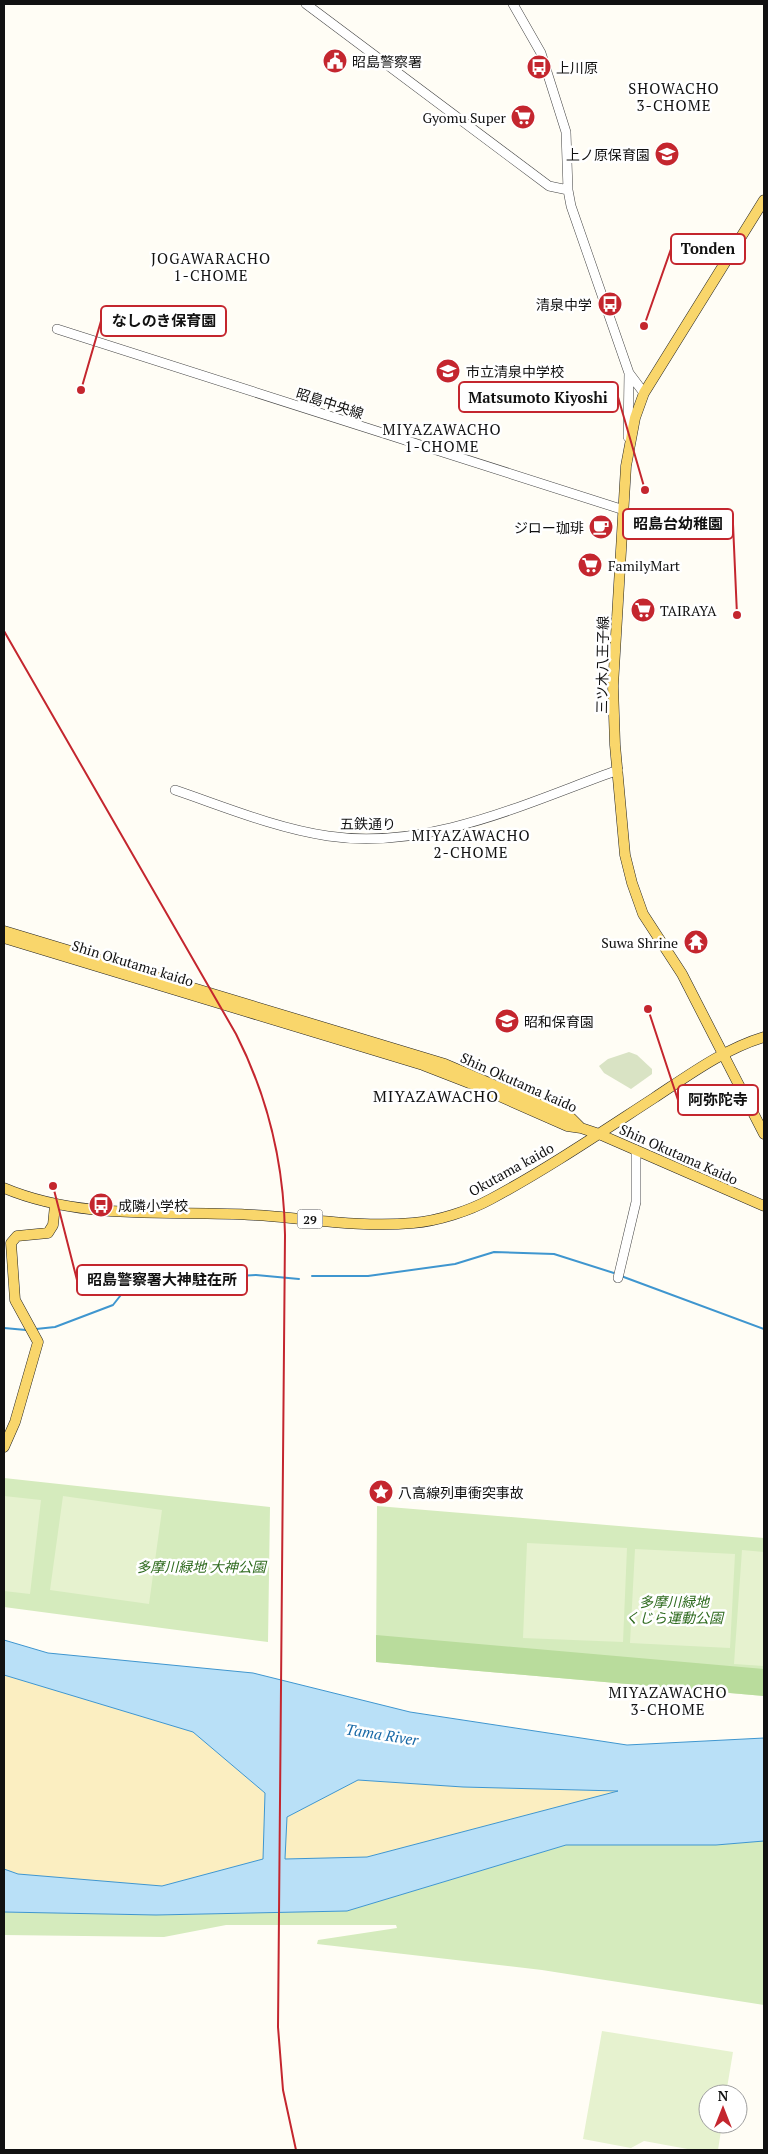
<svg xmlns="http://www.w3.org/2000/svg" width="768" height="2154" font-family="'PT Serif','Noto Sans JP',serif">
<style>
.green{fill:#d5ebbd}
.forest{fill:#b9dc9c}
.sand{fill:#fbeec1}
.cemetery{fill:#d9e3c4}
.pitch{fill:#e6f2cf}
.water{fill:#b9e0f7;stroke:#3f96cf;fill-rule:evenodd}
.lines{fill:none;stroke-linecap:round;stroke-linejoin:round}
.stream{stroke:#3f96cf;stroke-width:2}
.minor-casing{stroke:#444;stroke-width:10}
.major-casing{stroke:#222;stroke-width:11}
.minor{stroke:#fff;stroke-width:9}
.major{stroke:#f9d66b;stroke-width:10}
.rail{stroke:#c4262e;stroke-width:2}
.labels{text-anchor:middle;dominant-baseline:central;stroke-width:5;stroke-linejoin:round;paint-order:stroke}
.shield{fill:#fff;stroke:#585858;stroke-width:1}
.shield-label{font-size:12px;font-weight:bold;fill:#111}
.poi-label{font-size:14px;fill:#111;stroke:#fff;text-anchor:start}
.street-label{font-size:14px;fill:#111;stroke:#fff}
.park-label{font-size:14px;font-style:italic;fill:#2f6b1f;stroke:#fff}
.neighbourhood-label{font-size:15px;letter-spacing:1px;fill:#111;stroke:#fff}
.water-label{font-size:15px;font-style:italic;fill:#1768a6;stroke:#fff}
.quarter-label{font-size:16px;letter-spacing:1px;fill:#111;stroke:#fff}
.leader{fill:none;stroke:#c4262e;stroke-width:2}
.callout-dot{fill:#c4262e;stroke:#fff;stroke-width:2}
.callout{fill:#fff;stroke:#c4262e;stroke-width:2}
.callout-label{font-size:15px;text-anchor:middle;font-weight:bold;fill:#111}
</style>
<rect width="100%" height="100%" fill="#fffdf5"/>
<path class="green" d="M4,1478l266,29 -2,135 -264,-35z
M377,1506l387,32v158l-388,-34z
M764,1841v164l-222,-35 -225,-26 1,-4 79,-12 -1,-3h-170l-62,12 -160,-2v-23l152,3 191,-4 219,-66h150z"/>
<path class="forest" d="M376,1635l388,34v27l-388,-34z"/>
<path class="sand" d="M4,1675l189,57 72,61 -2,66 -101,27 -144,-12 -14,-5z
M357,1780l106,7 157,4 -253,66 -82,2 2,-42z"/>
<path class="cemetery" d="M629,1052l8,3 15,14v5l-21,15 -27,-16 -5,-7 9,-7z"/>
<path class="pitch" d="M4,1496l37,4 -11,94 -26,-3z
M63,1496l99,14 -13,94 -99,-14z
M527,1543l100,5 -4,94 -100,-4z
M635,1549l100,5 -5,94 -100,-5z
M742,1550l22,2v114l-30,-2z
M602,2031l131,21 -7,42h-18v30h14l-4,26h-25l-49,-9 -13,7 -48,-9z"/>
<path class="water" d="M4,1640l44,13 205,20 157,39 217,33 137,-7v103l-48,4h-150l-219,66 -191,4 -152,-3v-43l14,5 144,12 101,-27 2,-66 -72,-61 -189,-57zM358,1780l105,7 155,4 -251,66 -82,2 2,-42z"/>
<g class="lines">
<path class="stream" d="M312,1276h56l87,-12 39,-12 60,2 63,20
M621,1276l143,53
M4,1328l22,2
M36,1329l19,-2 58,-22 15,-19 39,-6 89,-5 43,4"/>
<defs>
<path id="minor" d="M306,4l243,182 19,4
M513,4l28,49 19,60 6,19 2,58 3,16 58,167 15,20
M57,329l567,181
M628,437l1,-64
M175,790c50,17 100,38 153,46 100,15 198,-33 290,-66
M618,1278l18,-76v-52"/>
<path id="major" d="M764,200l-120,193 -9,25 -9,48 -13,220 2,59 10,110 7,28 11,31 39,60 82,160
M4,931l441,133 126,54 10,10
M4,938l419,127 49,19 95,42 14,2 18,6 165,72
M4,1188c78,33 166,22 250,27 52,3 106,13 159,8 25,-2 56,-12 78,-24 56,-30 109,-66 163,-101 35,-23 70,-49 110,-61
M4,1447l11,-25 23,-80 -23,-42 -4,-57 6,-7 31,-3 5,-8 2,-20"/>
</defs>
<use href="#minor" class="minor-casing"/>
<use href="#major" class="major-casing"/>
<use href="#minor" class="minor"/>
<use href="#major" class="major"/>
<path class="rail" d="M4,631l232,403c32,63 48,130 49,201l-7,792 5,63 13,60"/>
</g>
<defs>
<symbol id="civic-disc" viewBox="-11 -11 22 22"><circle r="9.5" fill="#c4262e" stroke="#fff"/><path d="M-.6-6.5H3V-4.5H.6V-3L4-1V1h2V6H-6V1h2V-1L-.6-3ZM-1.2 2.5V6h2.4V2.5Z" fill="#fff"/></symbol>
<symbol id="bus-disc" viewBox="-11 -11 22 22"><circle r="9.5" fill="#c4262e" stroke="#fff"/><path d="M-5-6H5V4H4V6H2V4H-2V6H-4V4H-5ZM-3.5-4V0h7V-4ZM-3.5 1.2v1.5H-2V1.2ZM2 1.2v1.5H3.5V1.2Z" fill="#fff"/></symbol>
<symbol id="supermarket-disc" viewBox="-11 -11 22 22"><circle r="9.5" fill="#c4262e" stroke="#fff"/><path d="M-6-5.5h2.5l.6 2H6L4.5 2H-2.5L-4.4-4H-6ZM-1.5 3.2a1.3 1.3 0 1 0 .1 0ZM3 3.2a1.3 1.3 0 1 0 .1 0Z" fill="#fff"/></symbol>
<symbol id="school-disc" viewBox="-11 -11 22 22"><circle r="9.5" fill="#c4262e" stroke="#fff"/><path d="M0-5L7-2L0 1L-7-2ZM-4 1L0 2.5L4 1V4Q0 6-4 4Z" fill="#fff"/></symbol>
<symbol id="cafe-disc" viewBox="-11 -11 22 22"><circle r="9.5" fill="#c4262e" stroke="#fff"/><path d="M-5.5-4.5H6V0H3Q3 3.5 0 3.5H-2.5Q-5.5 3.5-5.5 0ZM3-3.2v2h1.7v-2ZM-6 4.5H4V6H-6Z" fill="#fff"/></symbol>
<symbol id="temple-disc" viewBox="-11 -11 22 22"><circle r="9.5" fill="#c4262e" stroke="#fff"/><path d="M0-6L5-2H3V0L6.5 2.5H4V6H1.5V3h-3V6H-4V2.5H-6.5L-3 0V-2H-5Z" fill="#fff"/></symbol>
<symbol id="sight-disc" viewBox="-11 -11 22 22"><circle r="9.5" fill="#c4262e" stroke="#fff"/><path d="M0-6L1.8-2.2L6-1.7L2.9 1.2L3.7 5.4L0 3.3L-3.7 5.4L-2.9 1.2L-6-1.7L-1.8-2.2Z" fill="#fff"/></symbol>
</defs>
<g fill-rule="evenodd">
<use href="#civic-disc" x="321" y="47" width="28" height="28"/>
<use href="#bus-disc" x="525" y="53" width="28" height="28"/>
<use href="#supermarket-disc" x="509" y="103" width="28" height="28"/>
<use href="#school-disc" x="653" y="140" width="28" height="28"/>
<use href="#bus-disc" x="596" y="290" width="28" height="28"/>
<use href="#school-disc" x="434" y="357" width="28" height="28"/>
<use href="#cafe-disc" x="587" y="513" width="28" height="28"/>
<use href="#supermarket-disc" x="576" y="551" width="28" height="28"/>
<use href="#supermarket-disc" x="629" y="596" width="28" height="28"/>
<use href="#temple-disc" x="682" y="928" width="28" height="28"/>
<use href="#school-disc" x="493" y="1007" width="28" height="28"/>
<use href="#bus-disc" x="87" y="1191" width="28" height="28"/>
<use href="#sight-disc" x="367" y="1478" width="28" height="28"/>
</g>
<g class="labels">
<rect class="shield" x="297.5" y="1209.5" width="25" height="19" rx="4"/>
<g class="shield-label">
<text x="310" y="1219">29</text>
</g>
<g class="poi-label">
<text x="352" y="61">昭島警察署</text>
<text x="556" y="67">上川原</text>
<text x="506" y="117" text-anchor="end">Gyomu Super</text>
<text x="650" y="154" text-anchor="end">上ノ原保育園</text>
<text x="592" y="304" text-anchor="end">清泉中学</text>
<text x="466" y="371">市立清泉中学校</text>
<text x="584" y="527" text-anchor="end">ジロー珈琲</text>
<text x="608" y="565">FamilyMart</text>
<text x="660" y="610">TAIRAYA</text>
<text x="678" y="942" text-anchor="end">Suwa Shrine</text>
<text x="524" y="1021">昭和保育園</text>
<text x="118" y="1205">成隣小学校</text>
<text x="398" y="1492">八高線列車衝突事故</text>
</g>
<g class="street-label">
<text transform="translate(330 403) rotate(18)">昭島中央線</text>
<text transform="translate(602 665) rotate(-89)">三ツ木八王子線</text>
<text x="368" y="823">五鉄通り</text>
<text transform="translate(133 963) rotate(17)">Shin Okutama kaido</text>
<text transform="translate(519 1082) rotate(24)">Shin Okutama kaido</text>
<text transform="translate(679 1154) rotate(24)">Shin Okutama Kaido</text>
<text transform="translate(511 1169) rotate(-29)">Okutama kaido</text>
</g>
<g class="park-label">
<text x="201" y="1566">多摩川緑地 大神公園</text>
<text x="674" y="1601">多摩川緑地<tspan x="674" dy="16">くじら運動公園</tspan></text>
</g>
<g class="neighbourhood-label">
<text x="674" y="88">SHOWACHO<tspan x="674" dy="17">3-CHOME</tspan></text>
<text x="211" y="258">JOGAWARACHO<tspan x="211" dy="17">1-CHOME</tspan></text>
<text x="442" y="429">MIYAZAWACHO<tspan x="442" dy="17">1-CHOME</tspan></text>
<text x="471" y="835">MIYAZAWACHO<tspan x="471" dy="17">2-CHOME</tspan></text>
<text x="668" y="1692">MIYAZAWACHO<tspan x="668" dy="17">3-CHOME</tspan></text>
</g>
<g class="water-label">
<text transform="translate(382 1734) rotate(9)">Tama River</text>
</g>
<g class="quarter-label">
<text x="436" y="1096">MIYAZAWACHO</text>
</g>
</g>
<path class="leader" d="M644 326L671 249M81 390L101 321M645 490L618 397M737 615L733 524M648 1009L678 1100M53 1186L77 1280"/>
<g class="callout-dot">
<circle cx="644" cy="326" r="5"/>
<circle cx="81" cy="390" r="5"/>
<circle cx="645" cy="490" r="5"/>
<circle cx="737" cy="615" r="5"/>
<circle cx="648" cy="1009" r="5"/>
<circle cx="53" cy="1186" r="5"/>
</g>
<g class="callout">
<rect x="671" y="234" width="74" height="30" rx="5"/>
<rect x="101" y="306" width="125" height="30" rx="5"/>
<rect x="459" y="382" width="159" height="30" rx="5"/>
<rect x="623" y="509" width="110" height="30" rx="5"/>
<rect x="678" y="1085" width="80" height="30" rx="5"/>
<rect x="77" y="1265" width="170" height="30" rx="5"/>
</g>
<g class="callout-label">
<text x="708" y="254">Tonden</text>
<text x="164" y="326">なしのき保育園</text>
<text x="538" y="403">Matsumoto Kiyoshi</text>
<text x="678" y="529">昭島台幼稚園</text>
<text x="718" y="1105">阿弥陀寺</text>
<text x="162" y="1285">昭島警察署大神駐在所</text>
</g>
<rect width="768" height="2154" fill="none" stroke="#111111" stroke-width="10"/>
<g transform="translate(723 2109)"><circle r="24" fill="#ffffff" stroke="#a0a0a0"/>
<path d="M0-4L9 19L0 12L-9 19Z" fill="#c4262e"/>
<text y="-8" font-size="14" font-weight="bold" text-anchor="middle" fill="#111111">N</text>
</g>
</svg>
